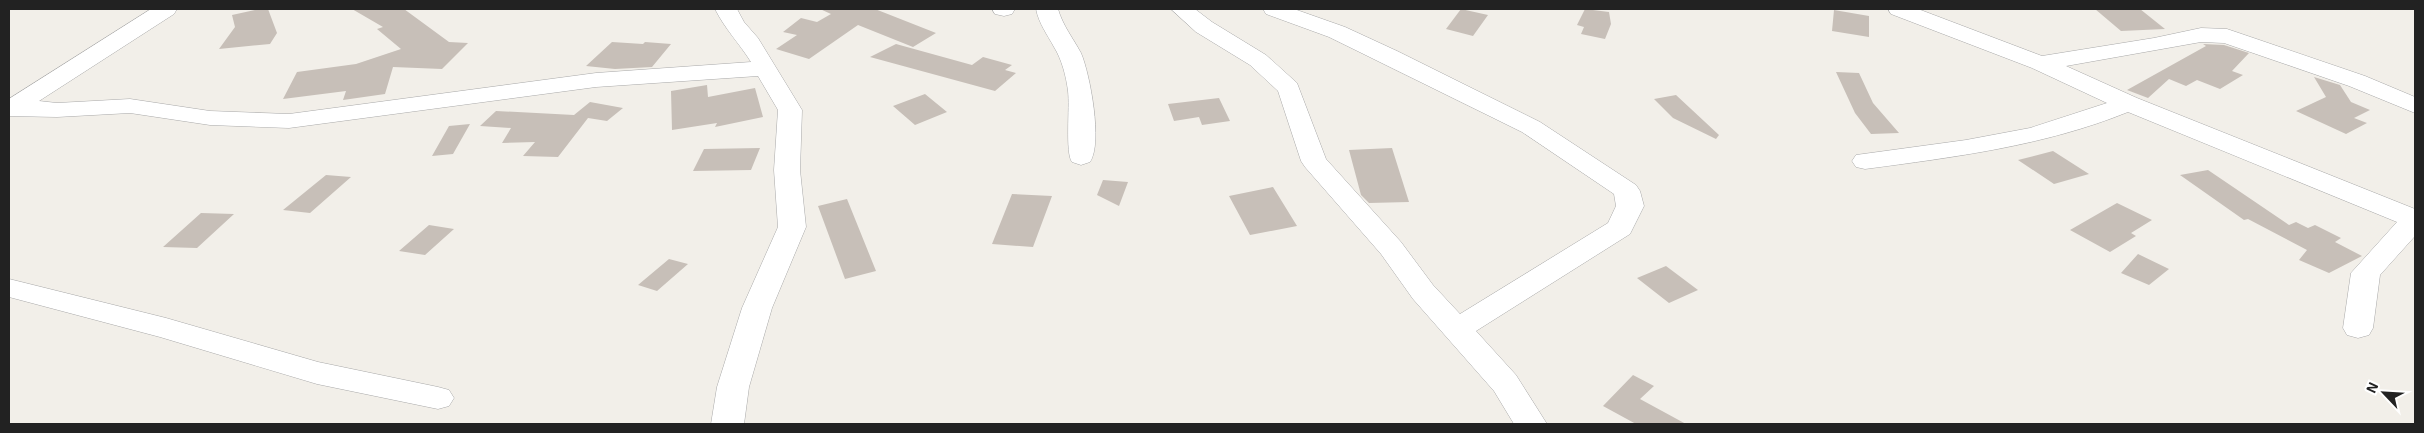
<svg xmlns="http://www.w3.org/2000/svg" width="2424" height="433" font-family="'Exo 2',sans-serif">
<style>
.building{fill:#c7bfb8}
.lines{fill:none;stroke-linecap:round;stroke-linejoin:round}
.minor-casing{stroke:#a9a9a9;stroke-width:1}
.minor{fill:#fff;fill-rule:evenodd}
</style>
<rect width="100%" height="100%" fill="#f2efe9"/>
<path class="building" d="M259,9h9l9,24 -7,11 -51,5 16,-22 -3,-12z
M352,9h52l45,33 19,1 -26,26 -49,-2 -8,27 -42,6 3,-9 -63,8 14,-27 59,-8 45,-15 -24,-20 6,-2z
M820,9h55l61,24 -23,14 -55,-22 -49,34 -33,-10 21,-14 -14,-3 18,-14 16,4 14,-8z
M1461,9l27,6 -15,21 -27,-7z
M1585,9l24,3 2,12 -6,15 -24,-5 3,-7 -7,-2z
M2095,9h45l25,20 -44,2z
M1834,10l35,6v21l-37,-6z
M612,42l31,2 2,-2 26,2 -19,23 -37,2 -29,-3z
M896,44l76,21 11,-8 29,8 -7,5 11,3 -21,18 -125,-34z
M2203,44l21,1 25,8 -17,18 11,4 -23,14 -23,-9 -11,6 -17,-7 -21,19 -21,-8 79,-44z
M1836,72l23,1 14,30 26,30 -28,1 -16,-21z
M2314,77l26,8 11,17 19,8 -16,8 13,5 -21,11 -50,-23 30,-14z
M707,85l1,12 47,-9 8,29 -48,10 2,-4 -45,7 -1,-39z
M925,94l22,18 -32,13 -22,-19z
M1676,95l43,40 -3,4 -43,-21 -19,-19z
M1219,98l11,23 -28,4 -3,-8 -25,4 -6,-17z
M590,102l33,6 -16,13 -19,-3 -30,39 -35,-1 12,-14 -33,1 9,-15 -31,-2 16,-15 78,4z
M470,124l-17,30 -21,2 17,-30z
M760,148l-9,22 -58,1 11,-22z
M1392,148l17,54 -40,1 -8,-8 -12,-45z
M2053,151l36,23 -35,10 -36,-24z
M2208,170l81,55 7,-3 12,6 7,-3 26,13 -6,4 27,14 -33,17 -30,-13 8,-10 -59,-31 -4,1 -64,-45z
M326,175l25,2 -41,36 -27,-3z
M1103,180l25,2 -9,24 -22,-11z
M1273,187l24,39 -47,9 -21,-39z
M1012,194l40,2 -19,51 -41,-3z
M847,199l29,72 -31,8 -27,-73z
M2117,203l35,17 -21,13 5,3 -26,16 -40,-22z
M201,213l33,1 -37,34 -34,-1z
M429,225l25,4 -29,26 -26,-4z
M2138,254l31,15 -20,16 -28,-12z
M669,259l19,5 -31,27 -19,-6z
M1666,266l32,24 -29,13 -32,-25z
M1633,375l21,11 -14,13 46,25h-50l-33,-18z"/>
<g class="lines">
<defs>
<path id="minor" d="M151,9h26l-3,5 -135,87 18,2 73,-4 80,12 79,3 307,-41 155,-11c-12,-19 -26,-33 -36,-53h22l7,13 14,16 44,72 -2,60 6,57 -34,81 -23,79 -5,37h-33l6,-37 25,-79 36,-81 -4,-57 4,-60 -20,-34 -162,11 -307,41 -79,-3 -80,-12 -73,4 -48,-1v-17z
M992,9h23l-3,5 -8,2 -9,-2z
M1036,9h22c5,17 15,29 23,44 9,21 22,90 9,109l-9,3 -9,-3c-7,-9 -2,-55 -4,-71 -2,-15 -6,-31 -14,-44 -7,-13 -15,-23 -18,-38z
M1171,9h24l17,13 54,33 31,28 29,76 75,83 32,43 27,29 148,-91 8,-17 -2,-12 -92,-62 -193,-95 -63,-23 -3,-5h31l51,18 52,24 143,71 96,63 4,6 4,15 -14,28 -154,97 40,44 31,49h-33l-20,-33 -81,-92 -32,-45 -76,-87 -4,-6 -23,-70 -28,-26 -54,-33z
M1888,9h30l124,47 112,-18 47,-10 26,1 138,47 50,21v16l-66,-27 -125,-43 -23,-1 -135,24 71,32 278,111v27l-35,39 -7,53 -4,7 -11,3 -11,-3 -4,-7 8,-55 46,-51 -269,-110c-84,34 -173,45 -263,57l-9,-2 -4,-6 4,-6 110,-15 64,-12 77,-25 -75,-35 -141,-54z
M9,279l157,39 152,44 120,25 11,3 5,8 -5,8 -11,3 -121,-25 -157,-47 -151,-40z"/>
</defs>
<use href="#minor" class="minor-casing"/>
<use href="#minor" class="minor"/>
</g>
<rect width="2424" height="433" fill="none" stroke="#222222" stroke-width="20"/>
<g transform="translate(2384 393) rotate(295)" stroke="#ffffff" stroke-width="4" paint-order="stroke">
<path d="M0-4L9 19L0 12L-9 19Z" fill="#222222"/>
<text y="-8" font-size="14" font-weight="bold" text-anchor="middle" fill="#222222">N</text>
</g>
</svg>
